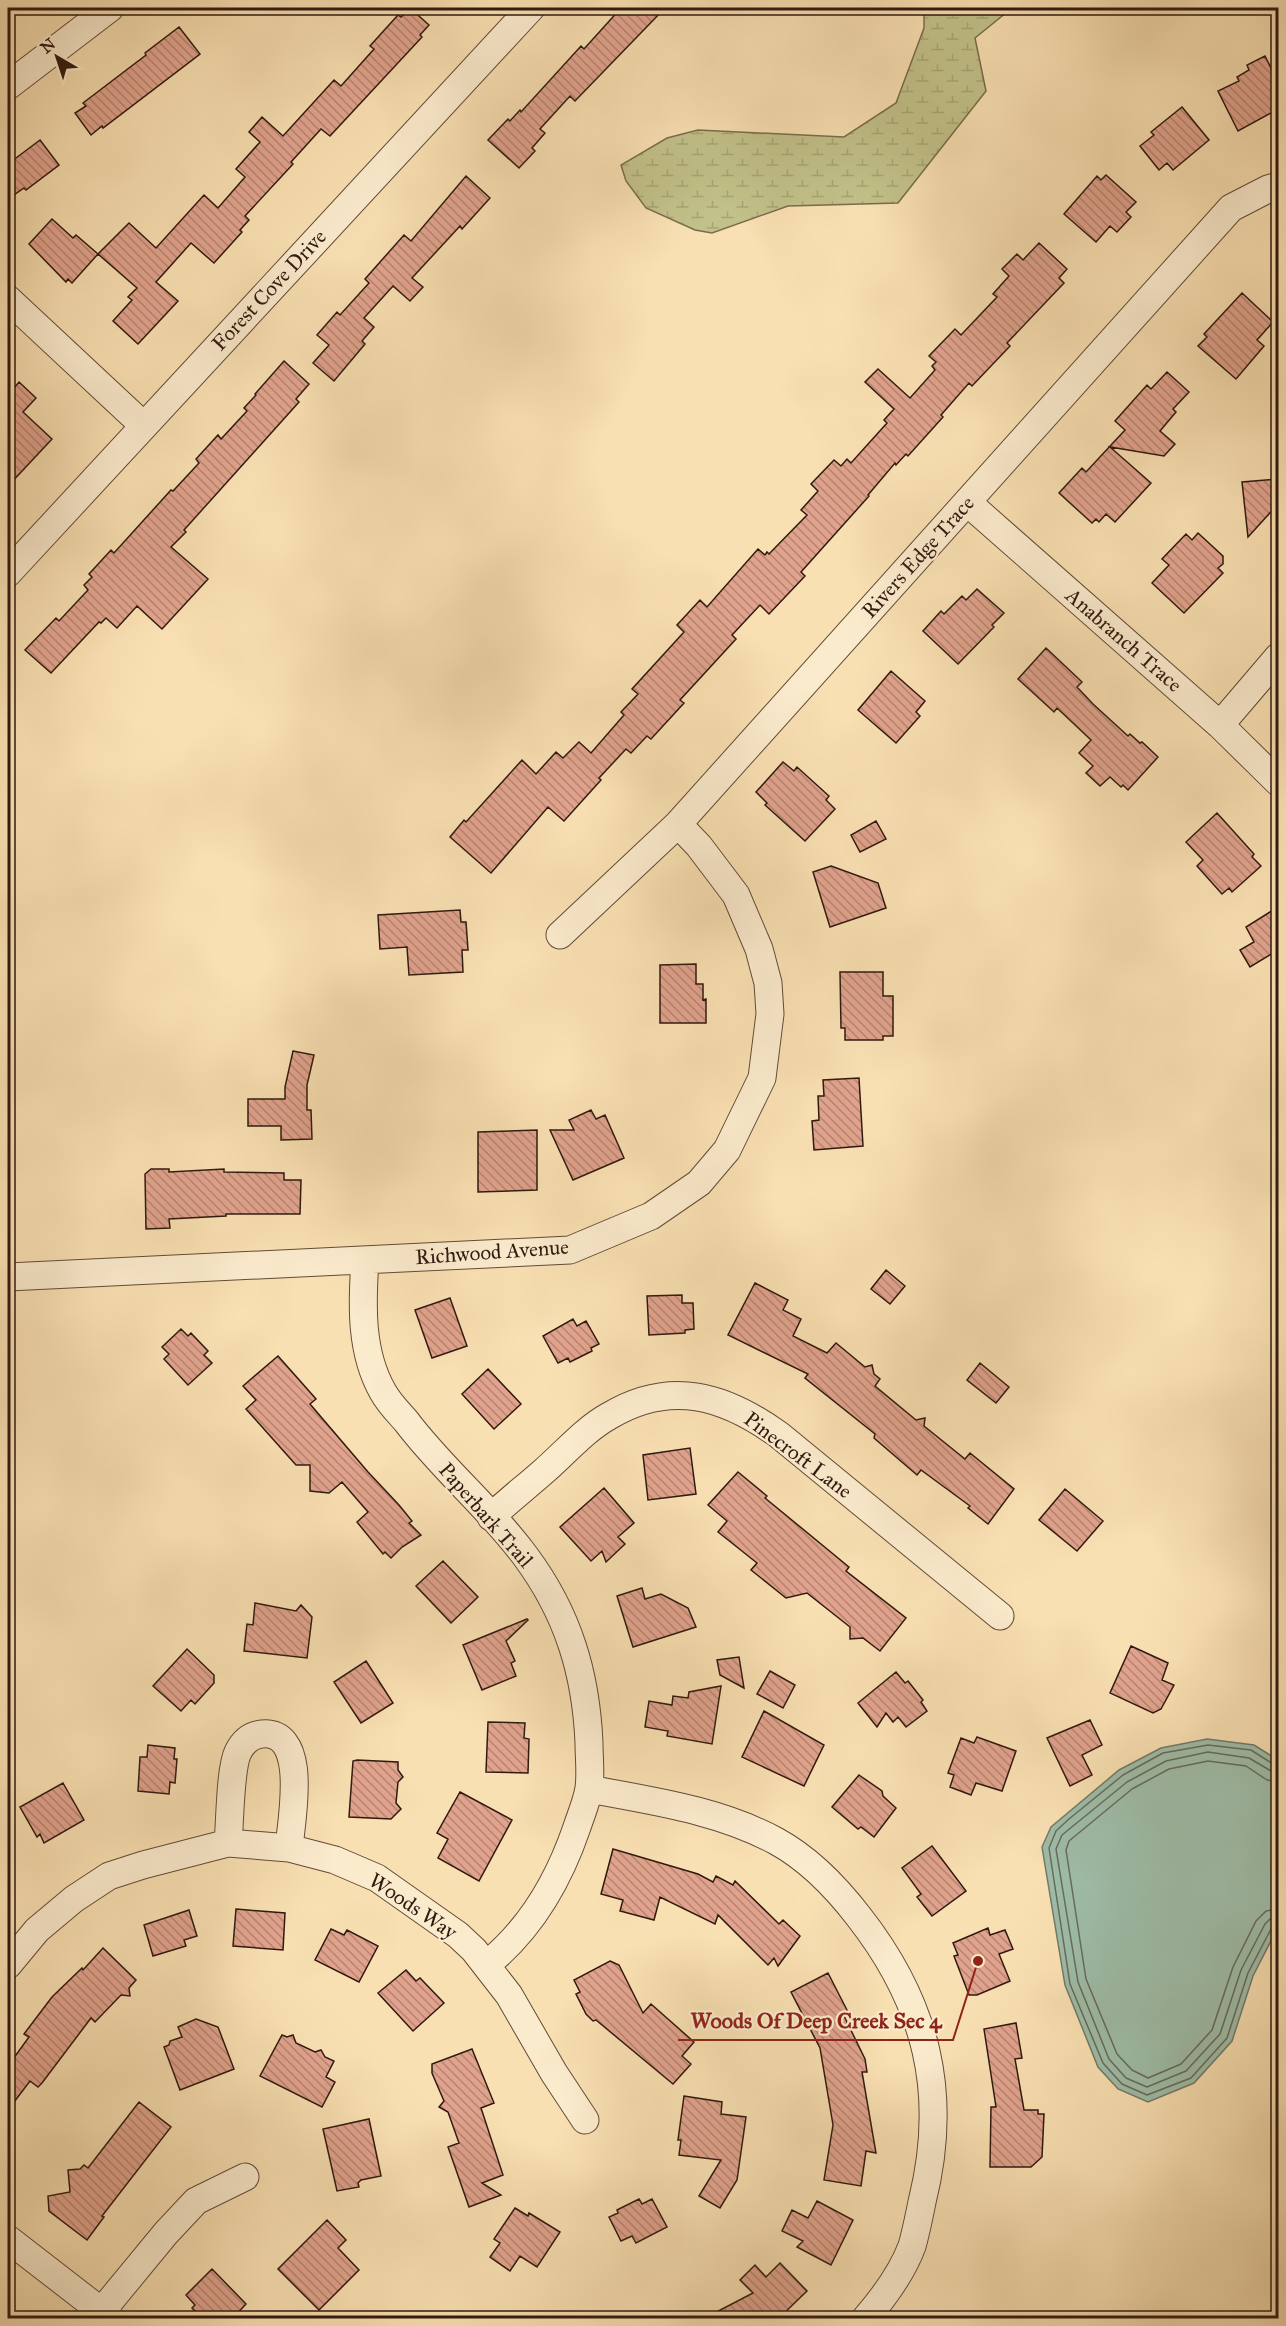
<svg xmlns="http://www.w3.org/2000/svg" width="1286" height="2326" font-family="'IM FELL Great Primer',serif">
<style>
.wetland{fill:url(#wetland-marsh);stroke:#796d4c;stroke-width:1.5}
.water{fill:#9ebda8;stroke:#727b6b;stroke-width:1.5}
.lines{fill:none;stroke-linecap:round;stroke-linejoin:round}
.shore{stroke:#676b5c;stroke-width:1.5}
.building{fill:url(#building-back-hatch);stroke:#30190f;stroke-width:1.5}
.minor-casing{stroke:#624b38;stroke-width:29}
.minor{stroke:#fbebcd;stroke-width:27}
.labels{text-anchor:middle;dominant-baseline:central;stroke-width:4.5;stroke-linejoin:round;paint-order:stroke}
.street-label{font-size:21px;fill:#30190f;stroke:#fbebcd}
.leader{fill:none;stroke:#8f2418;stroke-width:2}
.callout-dot{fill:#8f2418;stroke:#fbebcd;stroke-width:2}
.callout-label{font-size:22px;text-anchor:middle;font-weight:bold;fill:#8f2418;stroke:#fbebcd;stroke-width:4.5;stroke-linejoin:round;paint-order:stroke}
</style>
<defs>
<pattern id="wetland-marsh" width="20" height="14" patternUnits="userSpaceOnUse" patternTransform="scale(1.5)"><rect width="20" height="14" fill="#c2c189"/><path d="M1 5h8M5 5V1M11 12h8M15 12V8" fill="none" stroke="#a7a575"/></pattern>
<pattern id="building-back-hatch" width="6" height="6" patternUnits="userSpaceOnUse" patternTransform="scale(1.5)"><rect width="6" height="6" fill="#e1a38d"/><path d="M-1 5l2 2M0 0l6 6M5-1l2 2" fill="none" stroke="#b78472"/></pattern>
</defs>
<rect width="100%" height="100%" fill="#f9e0b2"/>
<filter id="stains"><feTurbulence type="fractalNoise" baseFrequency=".00333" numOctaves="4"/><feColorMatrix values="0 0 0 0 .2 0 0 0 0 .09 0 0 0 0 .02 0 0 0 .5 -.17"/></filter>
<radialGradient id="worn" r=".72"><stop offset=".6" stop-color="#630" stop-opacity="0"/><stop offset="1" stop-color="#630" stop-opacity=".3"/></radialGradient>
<path class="wetland" d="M924,8h88l-37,30 11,53 -88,112 -110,3 -76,27 -17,-3 -49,-22 -20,-27 -5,-16 46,-27 31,-8 146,7 52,-34 28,-75z"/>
<path class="water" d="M1207,1739l47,6 24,15v167l-25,49 -21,65 -38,42 -46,19 -30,-13 -20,-22 -33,-82 -23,-138 9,-20 68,-57 42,-22z"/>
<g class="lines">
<path class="shore" d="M1278,1765l-5,-1 -22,-14 -43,-5 -45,8 -40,22 -54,44 -13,12 -7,17 21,136 33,79 19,21 25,11 44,-17 36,-40 21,-65 23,-44 7,-3
M1278,1772l-7,-1 -22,-13 -41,-6 -42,9 -39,21 -65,53 -6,14 22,133 31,77 17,19 21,9 39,-16 34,-37 21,-64 24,-46 5,-5 8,-1
M1278,1782l-11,-2 -21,-14 -38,-5 -39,8 -37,20 -63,52 -3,9 20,129 31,75 15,16 16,8 33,-14 31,-34 21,-63 23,-46 10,-10 12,-2"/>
</g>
<path class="building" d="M410,8l19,17 -9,10 2,2 -92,99 -9,-7 -30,33 2,2 -48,52 4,4 -9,10 2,2 -28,31 -23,-20 -35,39 22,19 -40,43 -25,-23 19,-21 -4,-3 9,-9 -39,-34 31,-31 27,25 48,-53 14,13 27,-31 -9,-8 24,-27 -11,-10 13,-15 21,19 51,-56 7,6 33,-37 -4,-3 28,-31 3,2z
M621,8h44l-90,93 -5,-5 -30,33 5,4 -13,15 3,3 -16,17 -31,-28 20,-21 2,2 10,-11 1,2 60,-66 3,3z
M179,27l21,27 -97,74 -1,-2 -11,9 -16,-22 11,-7 -3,-3 63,-48 -1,-2z
M1265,56l13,26v27l-40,22 -20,-40 21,-10 -2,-4 12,-7 -2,-5z
M1182,107l27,33 -36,30 -6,-7 -8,7 -19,-24 14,-11 -3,-3z
M40,140l19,25 -33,25 -2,-2 -16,11v-35z
M1106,175l30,27 -10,10 5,5 -14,15 -7,-6 -14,16 -32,-28 33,-38 4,4z
M466,176l24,22 -28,31 -2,-3 -48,52 11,9 -13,14 -17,-15 -29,32 10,9 -12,14 3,3 -31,37 -21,-18 16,-18 -12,-10 20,-23 3,3 29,-32 -4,-4 39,-44 7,6z
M52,219l21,19 3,-3 22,19 -26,29 -4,-4 -2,3 -37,-38z
M1039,243l28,26 -8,9 5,5 -57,60 3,3 -38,40 -3,-3 -28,32 2,2 -35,39 -2,-2 -10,11 -1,-2 -27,32 1,1 -68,76 4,4 -36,38 -9,-9 -28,30 4,4 -56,61 4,3 -33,36 -4,-3 -16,17 -5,-4 -27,29 2,2 -37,41 -16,-14 -57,66 -41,-36 14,-17 2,2 56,-62 14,14 20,-22 7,6 16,-16 12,11 33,-38 -3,-3 17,-18 -6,-5 52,-57 -7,-7 23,-25 7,7 51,-58 7,6 2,-3 2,2 38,-39 -6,-5 17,-19 -7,-7 23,-24 7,6 6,-7 4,4 36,-40 -3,-3 10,-11 -29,-27 13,-13 32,29 25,-28 -3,-4 4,-4 -7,-6 26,-27 6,6 36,-38 -4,-3 16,-18 -7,-7 15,-15 6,6z
M1242,293l31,29 -16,18 7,6 -28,33 -38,-33 9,-9 -3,-3z
M284,361l25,23 -13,15 3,3 -115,128 2,2 -15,15 37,32 -46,50 -25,-23 -20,22 -11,-10 -5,5 -2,-1 -48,51 -26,-23 31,-32 3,3 29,-31 -4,-5 8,-8 -3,-3 22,-24 3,3 57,-63 2,1 26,-28 -3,-4 22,-24 3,4 26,-28 -3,-3 12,-13 -1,-1z
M1167,372l22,20 -16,17 3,3 -16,19 15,13 -11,12 -54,-9 41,36 -36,39 -9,-8 -7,8 -3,-3 -4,4 -33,-30 23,-25 4,4 39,-42 -10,-9 32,-36 4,4z
M19,382l17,16 -13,14 29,27 -44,47v-91z
M1278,479v25l-30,33 -6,-55z
M1198,533l25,23v8l-5,4 5,5 -39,40 -32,-30 17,-18 -7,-6 24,-25 6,6z
M977,589l27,24 -12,12 2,2 -36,37 -35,-33 18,-20 3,3 18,-18 4,4z
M1046,648l36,34 -5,5 16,17 35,32 2,-2 10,9 2,-1 16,15 -30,33 -5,-5 -2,2 -11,-10 -10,9 -14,-13 7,-7 -14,-13 12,-13 -34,-32 -3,4 -36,-33z
M891,671l34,30 -9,11 4,4 -24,27 -38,-33z
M783,762l11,9 3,-4 32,29 -3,4 9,9 -30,32 -40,-36 2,-2 -11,-11z
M1217,813l37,41 -2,3 9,9 -29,26 -3,-4 -7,6 -25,-28 6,-6 -17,-18z
M876,821l10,18 -26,13 -9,-17z
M831,866l47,17 8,25 -56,19 -17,-55z
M1278,907v43l-28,17 -10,-17 14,-8 -8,-15z
M460,910l1,12h5l2,28h-6l1,22 -54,3 -2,-28 -27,2 -2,-34z
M696,964v20h7v16l3,-1v24h-46v-58z
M840,972h43v24h10v40h-10v4h-38v-12h-4z
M293,1051l21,4 -7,30v25h4l1,29 -31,1v-14h-33v-27h37v-12z
M859,1078l4,68 -49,4 -2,-29 7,-1 -1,-24h6l-1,-16z
M591,1110l5,9 9,-4 19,43 -51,22 -23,-50h24l-5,-10z
M537,1130v60l-59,2v-60z
M151,1169h18v3l55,-3v3l60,1v7h17l-1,34h-74v2l-57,3 1,9 -24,1 -1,-55z
M886,1270l19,16 -15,18 -19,-15z
M755,1283l33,17 -5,10 18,9 -8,17 34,17 9,-10 29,24 7,-2 2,9 6,5 -5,7 41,34 9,-2 -1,8 41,33 5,-6 44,36 -26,35 -20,-16 2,-2 -49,-36 -4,5 -43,-37 1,-4 -70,-56 3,-4 -80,-39z
M682,1295v8h11l1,26 -9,1v3l-36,2 -2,-39z
M450,1298l17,48 -35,12 -17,-48z
M573,1319l4,7 9,-5 13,23 -8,4 1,3 -22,11 -2,-4 -10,5 -15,-27z
M181,1329l7,7 3,-3 17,18 -4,4 8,8 -24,22 -24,-26 5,-5 -7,-7z
M278,1356l38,43 -6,5 58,68 31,33 13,16 -3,2 12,12 -19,12 -11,11 -6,-6 -2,2 -26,-32 11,-10 -26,-30 -13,11 -19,-2v-26h-14l-50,-56 10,-9 -13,-14z
M980,1363l29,24 -13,16 -29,-23z
M488,1369l33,35 -27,25 -32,-35z
M690,1448l6,46 -48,6 -5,-45z
M738,1472l29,24 -2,2 84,69 -3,4 60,47 -26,33 -17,-13 -13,1v-12l-43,-34 -21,5 -35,-28 6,-7 -39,-31 9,-11 -19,-16z
M604,1488l30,35 -16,14 7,7 -19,18 -4,-11 -11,10 -31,-34z
M1065,1489l38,32 -26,30 -38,-31z
M443,1561l35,36 -27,26 -35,-37z
M642,1588l3,11 16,-5 27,14 8,19 -63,20 -16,-51z
M255,1603l41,8 5,-6 11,12 -5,41 -63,-7 3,-27 6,1z
M527,1619l1,1 -22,21 9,20 -4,2 5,13 -34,14 -19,-45z
M1131,1646l37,17 -6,17 12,5 -13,24 -8,4 -43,-20z
M187,1649l27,26v8l-19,21 -4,-4 -10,11 -28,-25z
M739,1657l5,31 -24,-13 -3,-15z
M366,1661l27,42 -32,20 -27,-41z
M770,1671l25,14 -12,23 -26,-14z
M896,1672l9,11 3,-2 15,19 -2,2 6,9 -21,16 -8,-10 -5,5 -7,-9 -9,14 -19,-24z
M721,1686l-9,58 -45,-8 1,-5 -23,-4 4,-26 23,4 1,-9 15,2 1,-6z
M764,1711l60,34 -20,41 -62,-29z
M1090,1720l12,25 -20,10 10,20 -22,11 -23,-48z
M488,1722l37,1 -1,15 5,1 -1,34 -42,-1z
M977,1737l39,14 -14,40 -26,-8 -5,12 -21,-8 4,-12 -6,-2 13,-35 13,5z
M148,1745l27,3 -1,11h3l-2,24 -5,-1 -1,12 -31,-3 2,-34h7z
M357,1760l41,2v8l5,7 -5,5 -2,21 5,6 -10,10 -42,-2 4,-56z
M859,1775l23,16 1,5 13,12 -22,29 -13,-10 -3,2 -26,-22z
M63,1783l21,37 -40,23 -4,-9 -3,3 -17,-30z
M460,1792l52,28 -33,61 -41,-23 10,-19 -11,-6z
M932,1846l34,45 -34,25 -15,-19 4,-3 -19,-26z
M613,1849l85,25 15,8 3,-6 17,9 2,-4 44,43 4,-4 17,16 -22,30 -4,-8 -6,7 -50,-50 -3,9 -55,-27 -6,23 -34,-9 3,-11 -22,-6z
M236,1909l49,4 -2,37 -50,-4z
M189,1910l8,26 -13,4 2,6 -33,10 -9,-31z
M988,1928l2,7 15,-5 8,19 -14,5 11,27 -33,14h-8l-15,-39 4,-1 -5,-12z
M331,1929l13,6 3,-5 31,16 -19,36 -44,-22z
M103,1948l33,32 -7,8 1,8 -9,-1 -26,27 -4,-4 -49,65 -4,4 -8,-6 -22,29v-44l21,-29 -5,-3 28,-37 30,-29 1,2z
M610,1961l9,4 24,48 8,-9 43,38 -12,14 9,8 -18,20 -77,-64 -3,1 -7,-7 -10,-20 4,-2 -6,-12z
M406,1970l10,11 4,-3 24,25 -31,28 -35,-38z
M828,1973l21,41 -5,2 21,43 2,13h-5l14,81 -10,-2 -5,35 -37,-6 9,-55 -13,-77 -29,-56z
M196,2019l22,8 16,42 -54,21 -16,-43 5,-2 1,-4 12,-4 -4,-10z
M1016,2023l6,35 -7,1 9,51h14v4h6l-2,43 -11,10h-41l1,-60h5l-12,-78z
M282,2035l5,2 6,-2 3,8 19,9 6,-2 4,7 9,4 -8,16 9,5 -13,25 -62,-31z
M472,2049l22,54 -13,5 22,67 -21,8 19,12 -32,12 -21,-60 11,-4 -11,-31 -9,-5 5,-6 -12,-28v-9z
M684,2096l38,6 -1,12 25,3 -9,63 -17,28 -21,-12 22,-36 -42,-5 2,-15h-3z
M139,2102l32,25 -69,89 2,1 -17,23 -38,-29 -1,-15 22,-4 -2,-22 12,-1 4,-4 4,3z
M369,2119l12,57 -20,4 -3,3 1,4 -22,4 -14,-62z
M639,2199l3,5 10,-5 15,28 -31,16 -4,-7 -11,5 -12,-24 9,-4 -1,-3z
M817,2201l36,19 -22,45 -34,-18 6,-6 -21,-10 10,-21 16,8z
M515,2208l13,8 1,-3 31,19 -23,35 -17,-11 -10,15 -20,-14 10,-14 -6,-4z
M327,2220l19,20 -8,8 21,22 -40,40 -41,-41z
M780,2263l27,28 -29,28h-75l50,-26 -13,-13 15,-15 11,12z
M212,2269l34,35 -14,15h-30l-10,-11 3,-3 -9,-10z"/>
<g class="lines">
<defs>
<path id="minor" d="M8,86l102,-78
M8,299l135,126
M967,502l253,223 58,57
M8,573l523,-565
M1220,725l58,-68
M560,935l118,-111 553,-616 37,-19 10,-3
M365,1260c-3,44 -5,92 18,132 6,11 15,20 23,29 36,48 84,87 120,136 42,57 60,116 63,186 0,15 2,30 0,45 -2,13 -8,27 -12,39 -18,53 -47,103 -91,138
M8,1277l562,-27 81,-34 48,-33 28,-33 35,-72 8,-64 -2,-31 -9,-34 -23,-54 -37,-49 -21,-22
M491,1517c17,-16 35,-30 52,-45 22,-19 41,-42 66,-56 62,-37 116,-20 170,19l221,181
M589,1789c63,12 130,21 187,52 33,18 60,46 83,76 68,87 90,177 63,285 -3,15 -6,30 -10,44 -10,27 -28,51 -46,72
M228,1843c2,-20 2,-75 10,-91 5,-10 13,-17 24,-18 48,-4 29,87 27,114
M8,1965l29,-35 37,-31 35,-23 34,-11 85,-22 61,5 46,12 42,18 81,57 16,15 35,45 45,78 31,47
M8,2239l102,79
M96,2318l70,-85 30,-32 49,-24"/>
</defs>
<use href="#minor" class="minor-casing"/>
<use href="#minor" class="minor"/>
</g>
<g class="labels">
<g class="street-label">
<text transform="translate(269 290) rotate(-47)">Forest Cove Drive</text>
<text transform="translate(918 557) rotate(-48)">Rivers Edge Trace</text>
<text transform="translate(1124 640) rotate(41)">Anabranch Trace</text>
<text transform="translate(492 1252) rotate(-4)">Richwood Avenue</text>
<text transform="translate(798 1455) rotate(37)">Pinecroft Lane</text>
<text transform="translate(486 1515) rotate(49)">Paperbark Trail</text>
<text transform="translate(413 1906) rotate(34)">Woods Way</text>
</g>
</g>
<path class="leader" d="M978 1961L953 2040H678"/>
<circle class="callout-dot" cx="978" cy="1961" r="6"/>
<g class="callout-label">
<text x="816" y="2028">Woods Of Deep Creek Sec 4</text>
</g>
<rect width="1286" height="2326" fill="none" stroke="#f9e0b2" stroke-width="30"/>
<rect x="9" y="9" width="1268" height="2308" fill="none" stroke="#30190f" stroke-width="3"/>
<rect x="15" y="15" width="1256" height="2296" fill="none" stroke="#30190f" stroke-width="1.5"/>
<g transform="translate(57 57) rotate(321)" stroke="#fbebcd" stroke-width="4.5" paint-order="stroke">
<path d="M0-4.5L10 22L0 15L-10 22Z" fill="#30190f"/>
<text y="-9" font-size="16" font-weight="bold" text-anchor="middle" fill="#30190f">N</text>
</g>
<rect width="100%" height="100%" filter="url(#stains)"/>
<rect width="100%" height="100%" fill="url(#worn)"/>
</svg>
